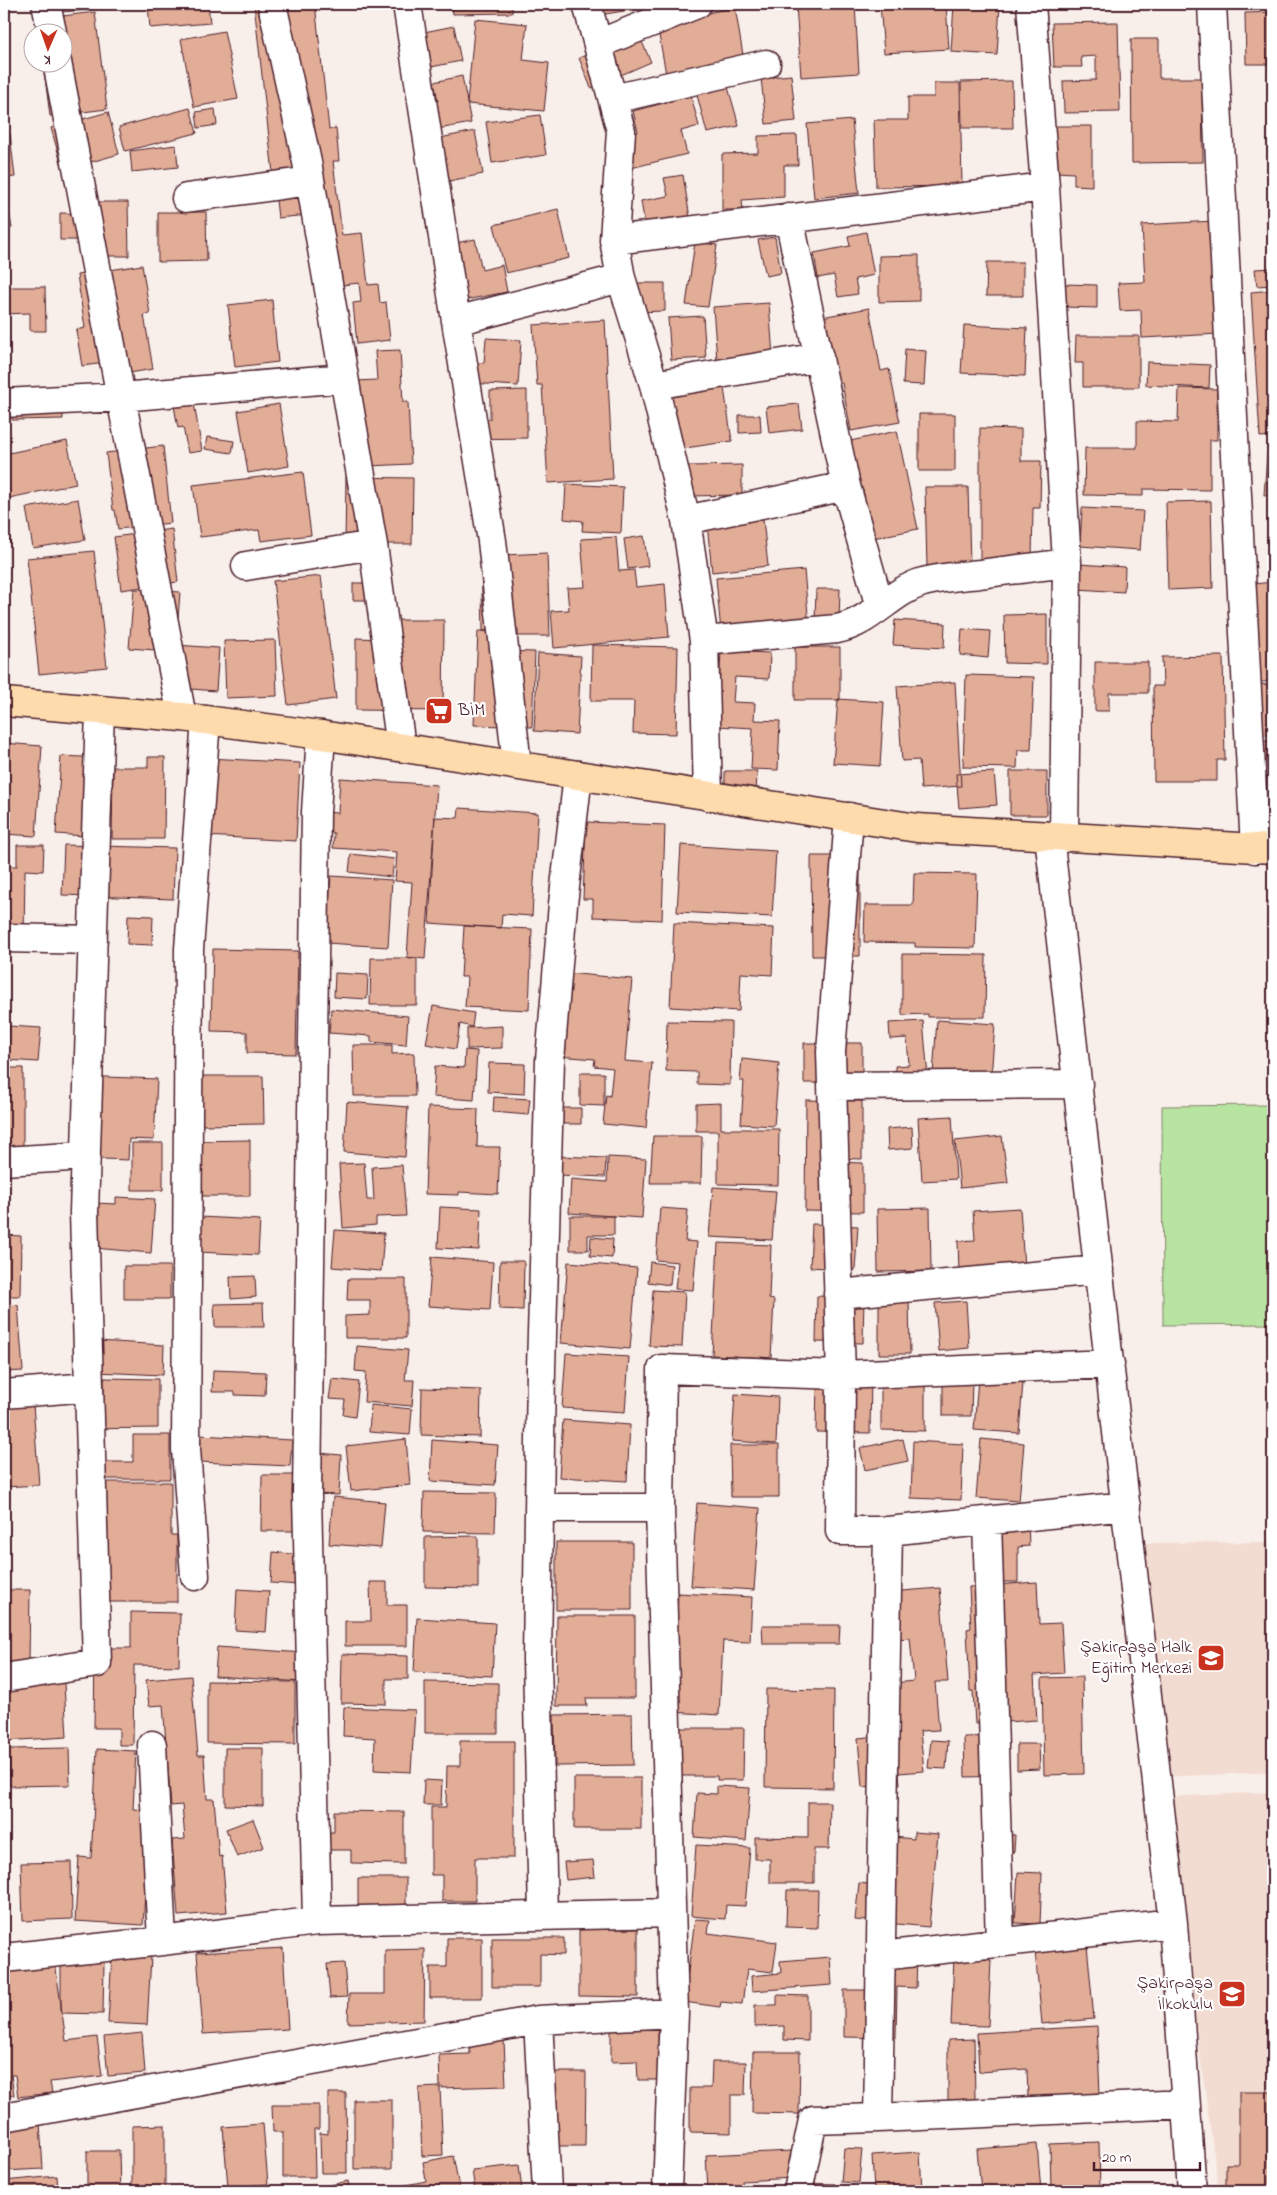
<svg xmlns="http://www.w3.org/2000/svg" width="1277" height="2195" font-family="'Indie Flower',sans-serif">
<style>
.built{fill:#f2dbd1}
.green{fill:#b8e4a2;stroke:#818266}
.building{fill:#e2ad97;stroke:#4a1f2b}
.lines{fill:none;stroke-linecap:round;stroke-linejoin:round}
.minor-casing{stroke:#4a1f2b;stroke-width:31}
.major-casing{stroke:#4a1f2b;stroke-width:31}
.minor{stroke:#fff;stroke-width:28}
.major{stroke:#fedbac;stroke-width:28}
.labels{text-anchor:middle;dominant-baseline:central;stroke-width:4.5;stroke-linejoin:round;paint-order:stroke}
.poi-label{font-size:18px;fill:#4a1f2b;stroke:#fff;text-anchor:end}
</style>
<rect width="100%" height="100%" fill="#f9efea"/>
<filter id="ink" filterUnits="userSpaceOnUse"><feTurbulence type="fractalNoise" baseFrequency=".02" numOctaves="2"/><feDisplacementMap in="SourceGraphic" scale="10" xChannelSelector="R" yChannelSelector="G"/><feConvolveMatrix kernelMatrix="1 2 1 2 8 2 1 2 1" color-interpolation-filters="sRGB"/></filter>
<g filter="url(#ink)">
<path class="built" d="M1273,1542v230l-115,5 -18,-234z
M1273,1792v399h-54l-55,-394z"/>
<path class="green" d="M1273,1105v219l-110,1 -1,-219z"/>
<path class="building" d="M42,4h49v6l-48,3z
M148,4h60l2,19 -60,5z
M254,4h61l14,125 7,-1 3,33h-6l9,74 20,-2 6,52 10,-1 2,19 6,-1 4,38 -33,4 -4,-41 8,-1 -2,-19 -43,5 -8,-73 -30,3z
M452,4h60v9l-59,1z
M577,4h72v3l-69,11z
M811,4h44l4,69 -58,4 -5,-72z
M880,4h66l3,45 -65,4z
M954,4h46l-3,51 -46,-3z
M1055,4h50v2l-50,2z
M735,7l9,54 -78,13 -9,-50z
M95,12l12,97 -57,7 -7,-54h19v-30l-24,-13z
M1273,12v52h-27l-1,-51z
M475,19l52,5 -4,36 26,3 -5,48 -77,-7z
M1118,22l2,90 -56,1 -1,-32 33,-1v-24l-15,1 1,10h-28l-2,-44z
M454,26l7,35 -50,10 -7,-35z
M224,31l14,68 -44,8 -13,-68z
M638,33l13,29 -60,26 -12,-30z
M1131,39h28v39h43l1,84 -71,1z
M791,75l5,46 -30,3 -5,-46z
M462,76l9,47 -33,6 2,9 35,-7 8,43 -58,12 -9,-81 22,-4 -4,-19z
M1012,81l1,47h-51l-1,-46z
M934,83h26l2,103 -86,1 -2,-67h34v-23h26z
M728,87l11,39 -32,7 -10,-38z
M691,96l8,30 -18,5 6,23 -60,15 -9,-32 20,-5 -5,-21z
M190,108l7,25 -72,18 -6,-24z
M215,109l2,16 -19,3 -2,-16z
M108,112l11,42 -56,16 -12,-42z
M540,115l6,40 -54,8 -6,-41z
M852,120l7,73 -45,5 -7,-74z
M1055,126h37v60l-18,-1v-12l-19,-1z
M10,134l5,43 -11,1v-43z
M797,135l1,30h-14v32l-42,3 1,10h-21v-56l36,-1v-17z
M176,145l2,22 -46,5 -2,-21z
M683,175l7,43 -45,8 -4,-25 27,-5 -4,-18z
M4,183l8,45 -8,1z
M99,202h29l1,54h-50v-16h-19v-27l39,1z
M558,209l11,49 -63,15 -12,-48z
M158,212h48l1,49 -49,1z
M1214,221l5,113 -77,4 -1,-28 -21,1 -2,-28 27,-1 -3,-57z
M866,232l8,43 -19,4 3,15 -20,3 -4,-22 -16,3 -4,-25 36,-7 -2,-10z
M775,237l6,36 -15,3 -8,-36z
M475,239l7,31 20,-5 5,27 -52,10 -8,-57z
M695,242l22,3 -9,62 -22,-2z
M919,255v46l-40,1v-46z
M987,262h36v34h-37z
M142,265l8,49 -6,1 9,54 -46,8 -2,-14 -23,3 -6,-36 9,-2 -8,-53z
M1273,268v17l-16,1 -2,-17z
M635,283h30v28l-30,1z
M1065,284l32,1v23l-33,-1z
M4,287h41l1,44h-16v-18l-26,1z
M1273,290v146l-13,1 -9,-145z
M272,300l6,62 -43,5 -7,-62z
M769,303l4,53 -56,4 -4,-53z
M869,308l12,63 8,-2 11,53 -49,9 -9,-48 -8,1 -12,-67z
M703,316l3,42 -35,2 -3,-42z
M605,320l8,159 -65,4 -6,-98h-5l-4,-60z
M964,325l63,3 -2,48 -64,-3z
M1076,336h63v51h-56v-24h-8z
M486,338l35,2 -3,46 -65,-4 2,-21 29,2z
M905,349l21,2 -2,34 -21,-1z
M400,350l3,52h5l3,62 -63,3 3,-55h-15l-2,-30 43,-2 -2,-29z
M1147,362l63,3 -1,23 -63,-3z
M724,388l8,53 -53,8 -8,-53z
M1179,388l38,1v51h-7v50l-67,-1v7l-59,-1 1,-47h52v-27l41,1z
M527,390v48l-59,1v-20h22v-28z
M12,393h50l1,26 -51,1z
M194,403l8,48 -14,2 -5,-26 -5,1 -4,-22z
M279,404l10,62 -41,7 -10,-62z
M799,404l3,25 -33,4 -3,-26z
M919,414h36v57h-36z
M739,415h21l1,17 -22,1z
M980,428l41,1v32h20l-1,47h-7l-1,52h-52z
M897,431l21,98 -45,9 -10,-48 -12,2 -10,-49z
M207,437l27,4 -2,12 -27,-4z
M67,441l9,43 -72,15v-45z
M163,446l8,77 -53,6 -3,-19h-2l-7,-57z
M1267,455h6v41l-9,-1z
M742,465v30l-54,1 -1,-30z
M303,472l8,63 -50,6 -2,-11 -59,7 -7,-52z
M346,477l67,1 -1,66h-67z
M566,484l57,3 -2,46 -39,-2 1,-10 -19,-2z
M925,487h43l2,78 -43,2z
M4,488l6,54 -6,1z
M78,499l7,41 -52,8 -7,-40z
M1211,501l2,87 -45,2 -2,-88z
M1082,508l61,3 -3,39 -60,-4z
M763,519l5,47 -56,6 -5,-48z
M172,529l6,53 -57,8 -7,-53z
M644,536l4,30 -20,3 -4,-30z
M616,537l3,34 15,-1 2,17 29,-3 4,53 -115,11 -3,-37 18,-1 -2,-22 18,-1 -4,-48z
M94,551l13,116 -68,7 -12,-116z
M547,553l3,83h-32v-7l-35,2 -2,-75z
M1079,564l46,3 -1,25 -47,-3z
M804,570l5,55 -88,7 -5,-54z
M321,576l15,123 -48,6 -15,-124z
M4,581l6,56 -6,1z
M1273,582v99l-19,2 -9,-98z
M353,583h21v17h-21z
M134,589l46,3 -4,53 43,3 -3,43 -50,-4 2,-36 -39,-3z
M816,589h24l-1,31h-24z
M1047,614v50l-42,-1 -1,-48z
M384,620h60l-1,91 -87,-1v-72l28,1z
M895,620l50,3 -1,25 -51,-3z
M962,629l28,2 -2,27 -28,-3z
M478,631l26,1 -1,19 32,1 -3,75 -58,-2z
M275,640l2,56 -51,2 -2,-57z
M592,645l86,2 -2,87 -43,-1 1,-32h-43z
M795,647h45v53h-45z
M721,651l49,2 -1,26 -34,-2 -2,25 22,1 -1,17 26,1 -2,49 -27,-1 2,-41 -36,-2z
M538,653l43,3 -4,78 -43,-3z
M1223,656l2,104h-8v21h-63l-1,-95h10l-1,-29z
M1095,662h53v31h-39v18h-14z
M966,675l68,2 -3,73h-13l-1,18 -54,-1z
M955,682l6,104 -40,3 -2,-29 -17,1 -5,-75z
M1254,684l19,1v50l-20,-1z
M838,699l46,3 -4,64 -47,-3z
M1259,741h14v78h-15z
M4,743l38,3 -6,90 -32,-2z
M61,756l43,2 -5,79 -43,-3z
M148,757h17l-1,82h-52l1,-72h35z
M209,758l91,5 -4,78 -91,-5z
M725,771h32l-1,25 -31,-1z
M1010,771h37v44h-37z
M994,772l3,33 -38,3 -3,-34z
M340,778l97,7 -12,174 -18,-2 5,-75 -17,-1 2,-29 -64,-4 1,-15 -15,-1 2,-20 17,1z
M459,808l79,5 -6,103 -30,-2 -1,14 -72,-5 6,-106 23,1z
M586,822l79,3 -3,95 -69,-3v-18h-10z
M17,845h27l-1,26 -18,-1 -1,70h-20v-74h13z
M64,845l111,3 -2,51 -111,-4z
M681,845l95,6 -4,66 -95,-5z
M351,854l43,5 -2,18 -43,-5z
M811,856h49v100h-48z
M914,873l63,1 -2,74 -60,-1v-4l-51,-1 1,-37h48z
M331,876l61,4 -4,67 -62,-4z
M128,915l25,1 -1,29 -25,-1z
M674,923l100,5 -2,47 -31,-2 -2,38 -69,-4z
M464,926l68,3 -3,81 -64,-3 2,-30h-6z
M213,949l85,2 -2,103 -49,-1v-21l-36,-1z
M902,954l84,1 -1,62h-57v-3l-26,1z
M371,958h46v47h-47z
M335,973l33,2 -1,24 -33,-2z
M566,973l66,6 -7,82 27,2 -6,65 -43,-4 3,-29 4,1 3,-28 -19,-2 1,-7 -37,-3z
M433,1006l41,7 -2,14 -12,-3 -4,25 -30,-5z
M331,1009l77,7 -2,29 -35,-3v-6l-42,-3z
M937,1020l58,4 -4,54 -58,-4z
M667,1021l64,1 -1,63 -33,-1v-12l-31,-1z
M923,1021l5,56 -32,2 -1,-13 14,-1 -2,-27 -17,1 -1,-16z
M9,1026l32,2 -3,34 -31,-2z
M502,1026v22l-35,1v-21z
M804,1043h58v40h-58z
M353,1045h39v9l22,-1 1,43h-61z
M465,1050l12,1 -3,49 -41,-3 2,-31 29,2z
M742,1059l37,4 -5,63 -33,-2 3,-43h-4z
M489,1063l36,1 -1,30 -36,-2z
M4,1068h19v87h-19z
M580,1073h24v33l-24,-1z
M82,1076l75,3 -3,61 -25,-1 -1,21 -49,-2z
M201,1076h62l1,48 -62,1z
M494,1097l36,2 -2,16 -35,-3z
M806,1100l56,1v58l-30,-1 1,4 30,1v49l-58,-1z
M347,1102l61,5 -3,50 -61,-5z
M721,1103v26h58l-1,56 -60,-1v-53h-22v-27z
M428,1107l50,2 -1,38h23l-2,47 -39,-2v3l-34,-1z
M551,1108h30v16h-31z
M952,1116l4,63 -34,2 -4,-63z
M912,1127l1,21 -25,2 -1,-21z
M653,1136h49l-1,47h-51z
M1002,1136l6,47 -48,5 -5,-47z
M250,1140v56h-60v-55z
M132,1143h31v47h-31z
M559,1156l47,2 -1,19 -47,-2z
M608,1157l38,2 -4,59 -73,-5 2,-34 36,3z
M364,1163l3,37h7l-2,-33 30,-2 4,51 -30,1v8l-33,3 -4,-64z
M713,1187l63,4 -4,49 -63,-3z
M116,1197l39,2 -4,54 -80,-7 3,-44 42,2z
M440,1207l41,2 -2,41 -41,-2z
M660,1208l28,2 -3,31 12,1 -4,48 -18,-1 3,-27 -22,-2z
M930,1208l1,63 -53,1 -1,-63z
M1020,1208l4,59 -65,4 -1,-30 17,-1 -2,-29z
M570,1216h44v19h-26v15h-18z
M200,1217l60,3 -2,35 -60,-3z
M812,1224l46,2 -3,44 -45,-3z
M335,1230l49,3 -3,38 -49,-4z
M4,1235l17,1 -1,60h-16z
M591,1237l22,2 -1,19 -22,-2z
M718,1243l53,2 -2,54 5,1 -3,58 -59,-3z
M432,1257l61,5 -3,48 -62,-4z
M500,1261h24l-1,49 -24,-1z
M568,1262l69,6 -7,81 -69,-6z
M650,1262l22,3 -2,20 -22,-3z
M124,1266h46v33h-46z
M255,1276l1,21 -25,2 -1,-22z
M348,1279h58v59h-61v-22l25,-1v-15h-23z
M653,1290l32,2 -3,55 -33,-1z
M817,1296l47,1 -1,46 -47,-1z
M879,1297h30l1,57h-31z
M966,1301l3,47 -30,3 -4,-48z
M263,1303l1,24h-49l-1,-23z
M18,1305l5,66 -19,1v-66z
M98,1341l66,4 -1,30 -67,-3z
M357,1346l51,4 -3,30h9l-2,26 -48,-4 2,-30 -11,-1z
M566,1353l63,4 -4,55 -63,-4z
M881,1363h44v68l-44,-1z
M213,1370l53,2 -1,24 -30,-1v-3h-23z
M817,1377l54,1 -1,55 -54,-1z
M104,1378l54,1v49l-77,1v-27h23z
M978,1378l45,4 -4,51 -45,-3z
M332,1379l27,3 -4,35 -12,-2 2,-15 -16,-1z
M972,1380l-1,36h-28v-35z
M422,1388l59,2 -1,47 -59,-2z
M735,1394l43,3 -2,47 -44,-3z
M33,1404l6,81 -35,2v-82z
M371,1405l41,4 -2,26 -41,-3z
M563,1420l67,5 -3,56 -68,-4z
M133,1435h37v44h-85l16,-17h32z
M199,1435l93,5 -2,26 -91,-4z
M406,1439l4,46 -59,6 -5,-45z
M903,1439l5,22 -43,9 -5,-22z
M981,1439l43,4 -5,58 -43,-3z
M432,1440l66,5 -3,40 -65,-4z
M913,1441l50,3 -2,56 -50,-2z
M730,1445h49v52h-48z
M318,1453l23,2 -2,40 -24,-1z
M262,1475h35v56h-36z
M90,1482h81v53h6v67h-74z
M424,1492l72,1 -1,40 -72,-1z
M333,1497l52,5 -4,46 -52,-4z
M697,1503l63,5 -6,82 -63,-4z
M1028,1521l1,25 -11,1v35h-32l-2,-60z
M478,1536v52l-53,-1v-50z
M556,1542h76v68h-76z
M273,1552l28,3 -2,30 -28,-2z
M370,1582h17v23h20v41h-62v-25h26z
M1037,1582l2,42 22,-1 3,50 -30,2 3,45 -62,4 -2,-33h-3l-3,-62 4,-1 -2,-41z
M940,1588l8,94h-13l4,48 -19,1 4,40 -25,2 1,11 -38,3 -4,-49 20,-2 -4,-51 40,-4 -4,-43 -29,2 -4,-47z
M237,1589l32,2 -3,41 -31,-2z
M4,1590h26l-1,72h-25z
M678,1593l74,4 -2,45 -27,-1 -4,74 -46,-3z
M131,1612l49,1 -1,53 -45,-1 -1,80h-14v-17h-25l1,-80h36z
M557,1616h78v82h-49l1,8h-31z
M417,1618l78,5 -3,53 -78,-4z
M762,1625h78l-1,19h-76z
M217,1647l87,6 -2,29 -87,-6z
M342,1654l66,2v23h-22v25l-45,-1z
M191,1676l7,79h6l3,44h7l5,58 3,-1 5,56 -49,4 -6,-76 13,-1 -3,-34 -11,1 -8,-101 -14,1 -3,-26z
M1082,1677l2,97 -40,1 -2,-97z
M207,1681l88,1v62l-88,-1z
M425,1682l73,1v50h-73z
M64,1683l3,54 -63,4v-53z
M766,1689l68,1 -1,98 -68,-1z
M344,1707l71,3 -4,62 -37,-2 1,-32 -32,-2z
M632,1714l1,51 -78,1 -1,-51z
M676,1728h68l-1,52h-26v-4h-42z
M1008,1736l1,40 -44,1 -1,-40z
M931,1740l17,1 -2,28 -18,-1z
M460,1741h54v117h-39v43h-33v-26h-11v-68h15l1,-41h13z
M1017,1744h22l1,25 -23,1z
M69,1748l1,37 -60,1 -1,-37z
M225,1748h38v58l-38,-1z
M97,1749l39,2 -3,58 17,1 -7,115 -68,-4 4,-64 12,1z
M574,1778h67v51h-67z
M424,1780l18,1 -1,24h-18z
M717,1786l33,2 -4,53 -52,-4 3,-44 20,1z
M808,1802h22l-1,47h-15v34h-44v-24h-15v-22l53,1z
M334,1811l70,1v52l-53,-1v-13h-29v-18h12z
M253,1819l11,28 -27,10 -11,-28z
M914,1832l24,2 -9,93 -74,-7 4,-37 9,1 4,-49 42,4z
M983,1833l32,2 -1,17 -32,-1z
M696,1845l54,3 -5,58 -19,-1 -1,14 -34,-3z
M593,1860l2,17 -29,3 -2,-18z
M71,1862l1,57 -49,2 -2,-58z
M1018,1872l24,1 -2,51 -25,-1z
M4,1875h3l-2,58h-1z
M358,1878h48v28h-48z
M787,1890h31l-1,38 -31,-1z
M695,1919l15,1 -2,13 69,9 -4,30 -26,-3 -5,35 -21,-2 -1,5 -36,-5z
M579,1929h59v68l-59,-1z
M447,1938h35v60h-52v-31h17z
M492,1938h72v17l-24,-1v33h-48z
M1087,1945l7,74 -52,5 -7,-73z
M283,1948l5,81 -85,5 -6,-81z
M425,1949l-1,72 -76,2 1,-29h36v-44z
M112,1955l39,2 -4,68 -39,-2z
M830,1957l2,28 -80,6 -1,-15 30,-3 -1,-12z
M886,1957h31l-1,31 -19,-1 -1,51 -52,-1v-47h41z
M954,1958l37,2 -3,66 -37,-1z
M61,1961l43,1 -1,52 -42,-1z
M55,1962l11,79 31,-4 5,39 -52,6 2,11 -34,4 -3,-22h-4l3,20 -10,2v-129z
M344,1963l3,34 -17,1 -3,-34z
M777,1995l31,1v45l-24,-1v-14l-29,1v-22h22z
M1097,2026l3,68 -72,4 -1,-29 -48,3 -2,-39z
M611,2027h47l1,53h-21l-1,-19 -26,1z
M142,2033l3,40 -37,3 -4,-39z
M974,2039l1,61h-27v-60z
M504,2040l2,46 -66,2 3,67 -21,1 -3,-68 21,-1 -1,-32 31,-1 -1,-13z
M753,2052h47l-1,62 -47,-1z
M712,2062h34l-1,33h-14v38l-41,-1v-44h21z
M545,2072h41l-1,74h-40z
M1239,2092h34v99h-47v-27h13z
M328,2093h18l1,80h-26l-1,-40 8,1z
M354,2100h38v69h-38z
M272,2105h47v24h-5l1,48h-32v-45h-10z
M40,2123l3,46 -39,2v-46z
M263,2124l5,60 -40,3 -5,-60z
M165,2125v66h-33v-65z
M1099,2142l1,49h-49l-1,-47z
M1037,2144l4,47h-60l-4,-42z
M844,2148l18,1 -3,34 -18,-1z
M87,2151h32l1,40h-33z
M792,2151l1,27 -51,3 1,10h-35l-2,-36z
M920,2152l2,39h-48l-2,-36z
M453,2156l7,35h-79v-1l45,-9 -3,-19z
M519,2165l3,26h-47l-3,-21z
M57,2176l1,15h-54v-10z
M348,2181l2,10h-27l-1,-4z
M806,2183l29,1v7h-29z"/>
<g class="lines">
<defs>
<path id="minor" d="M46,4l6,28
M272,4l35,158 66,383 28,202
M407,4l49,317 36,220 25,224
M587,4l34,127 -7,109 7,38 33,107 32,135 18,121 4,155
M1031,4l14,183 22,376 -3,275
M1212,4l43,845
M598,44l99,-40
M57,62l125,655
M613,99l153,-35
M186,198l124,-17
M789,218l57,268 34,121
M614,240l431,-53
M456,321l165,-43
M654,385l165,-28
M4,403l117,-6 223,-19
M686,520l160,-34
M246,566l127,-21
M704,641l133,-12c35,-7 53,-37 86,-47 19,-5 38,-6 57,-8 29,-4 58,-7 87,-11
M1049,836l124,1087 19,268
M4,938l89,2
M832,1086l246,-2
M4,1161l82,-5
M838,1294l261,-24
M1110,1364l-269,11 -1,156h48l238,-25
M4,1394l85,-7
M539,1508h121
M987,1521l13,421
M888,1531l-10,587 307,-14
M195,1576l-9,-127 3,-500 17,-229
M4,1678l93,-15 -13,-451 16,-502
M152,1745l10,196
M543,1915l-6,-255 4,-292 9,-308 13,-156 15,-129
M317,1921l-10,-425 9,-684 5,-77
M881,1956l292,-33
M4,1958l158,-17 155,-20 354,-8
M538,2020l9,171
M4,2117l534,-97 136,-7
M667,2191l7,-178 -14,-505 2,-139 179,6 -10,-323 18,-235
M798,2191l15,-71 65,-2"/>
<path id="major" d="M4,702l178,15 139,18 596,93 356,21"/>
</defs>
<use href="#minor" class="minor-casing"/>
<use href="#major" class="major-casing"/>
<use href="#minor" class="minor"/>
<use href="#major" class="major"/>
</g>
</g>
<defs>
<symbol id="supermarket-square" viewBox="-11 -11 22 22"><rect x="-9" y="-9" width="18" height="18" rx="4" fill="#c8321e" stroke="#fff"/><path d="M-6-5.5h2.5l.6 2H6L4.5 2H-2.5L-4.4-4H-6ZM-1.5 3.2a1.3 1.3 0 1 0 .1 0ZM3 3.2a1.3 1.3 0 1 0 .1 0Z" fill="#fff"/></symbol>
<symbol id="school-square" viewBox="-11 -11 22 22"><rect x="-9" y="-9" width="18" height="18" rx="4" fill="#c8321e" stroke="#fff"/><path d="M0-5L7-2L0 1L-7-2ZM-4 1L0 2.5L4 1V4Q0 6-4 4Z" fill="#fff"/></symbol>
</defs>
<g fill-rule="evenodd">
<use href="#supermarket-square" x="423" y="695" width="32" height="32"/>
<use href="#school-square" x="1195" y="1642" width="32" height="32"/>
<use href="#school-square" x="1216" y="1978" width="32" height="32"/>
</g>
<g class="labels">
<g class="poi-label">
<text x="458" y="711" text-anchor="start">BİM</text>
<text x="1192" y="1648">Şakirpaşa Halk<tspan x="1192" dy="21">Eğitim Merkezi</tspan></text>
<text x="1213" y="1984">Şakirpaşa<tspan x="1213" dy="21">İlkokulu</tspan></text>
</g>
</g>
<rect width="1277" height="2195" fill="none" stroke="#fff" stroke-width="20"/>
<rect x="10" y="10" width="1257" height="2175" fill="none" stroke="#4a1f2b" stroke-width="2" filter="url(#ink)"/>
<g transform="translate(48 48) rotate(182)"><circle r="24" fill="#ffffff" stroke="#b7a5aa"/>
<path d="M0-4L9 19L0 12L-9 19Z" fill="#c8321e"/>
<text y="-8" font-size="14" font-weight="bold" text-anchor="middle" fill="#4a1f2b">K</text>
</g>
<path d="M1094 2162v8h106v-8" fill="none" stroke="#4a1f2b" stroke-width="2.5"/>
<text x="1102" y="2162" font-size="15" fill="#4a1f2b" stroke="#ffffff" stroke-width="4" paint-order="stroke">20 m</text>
</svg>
